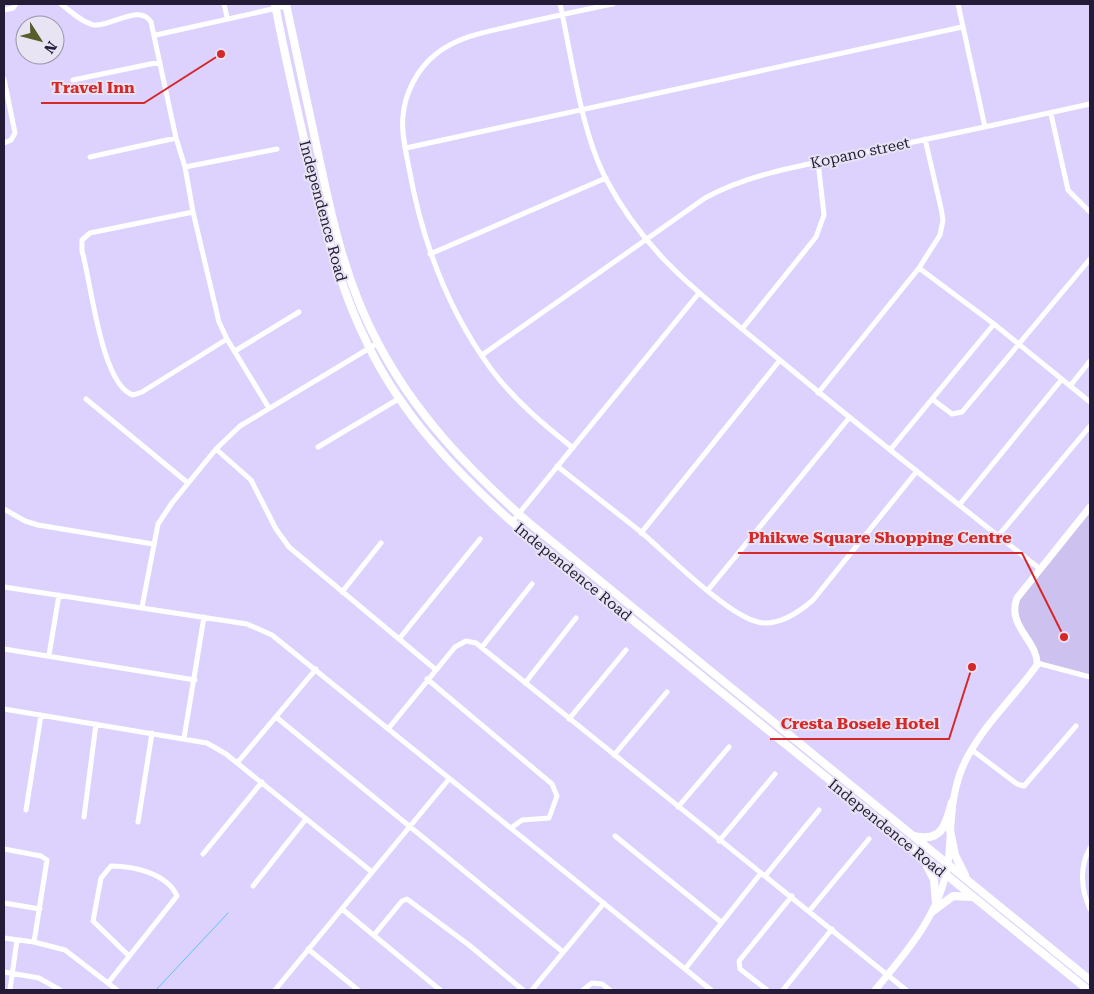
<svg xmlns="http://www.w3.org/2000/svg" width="1094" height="994" font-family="'Roboto Serif',serif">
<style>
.built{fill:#cdc1f0}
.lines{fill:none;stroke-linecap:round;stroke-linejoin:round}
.stream{stroke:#5fc2fb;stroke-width:1}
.street{stroke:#fff;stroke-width:5}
.secondary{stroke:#fff;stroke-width:7}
.primary{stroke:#fff;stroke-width:8}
.labels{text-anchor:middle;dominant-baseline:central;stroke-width:4;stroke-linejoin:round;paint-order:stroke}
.street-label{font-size:15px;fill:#241c37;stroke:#e8e4f3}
.leader{fill:none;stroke:#d62828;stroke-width:2}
.callout-dot{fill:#d62828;stroke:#e8e4f3;stroke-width:2}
.callout-label{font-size:16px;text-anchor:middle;font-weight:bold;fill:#d62828;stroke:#e8e4f3;stroke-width:4;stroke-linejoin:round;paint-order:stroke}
</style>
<rect width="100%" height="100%" fill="#ddd2fe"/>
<path class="built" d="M1090,507v169l-53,-11 -19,-40 -3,-21z"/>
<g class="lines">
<path class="stream" d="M156,990l72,-77"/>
<path class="street" d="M61,4c9,7 22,19 33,21 17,2 46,-22 57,-3l25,116 9,29 8,45 26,110 8,17 42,69
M224,4l3,13
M560,4c12,54 21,127 46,175 43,82 106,124 175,182 85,71 172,139 259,208
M958,4l27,123
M4,10l9,-2 3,-4
M156,35l130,-29
M4,79l11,54 -4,7 -7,3
M73,80l87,-18
M1051,114l17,76 22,22
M406,148l556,-121
M90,157l86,-19
M185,167l92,-18
M193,212l-103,21 -8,7v11c9,30 19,134 51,144l9,-3 85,-53
M430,254l176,-76
M919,268l75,56 96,78
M742,329l74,-92 8,-22 -6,-53
M235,351l64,-39
M482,355l223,-157c48,-26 102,-33 156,-45 76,-16 153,-32 229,-49
M1070,386l20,-25
M818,393l101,-125 21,-33 3,-15 -2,-12 -16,-69
M86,399l102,84
M932,399l20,15 10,-2 128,-153
M318,447l82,-49
M573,448c-30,-24 -59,-48 -82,-79 -44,-60 -69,-128 -82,-201 -3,-16 -8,-35 -6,-52 2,-23 14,-47 33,-62 23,-19 56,-23 84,-30 31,-7 62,-14 93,-20
M216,449l35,31 25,49 13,18 146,122
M890,450l104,-126
M557,466c28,22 56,44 84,66 26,22 87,84 117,90 20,5 40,-9 55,-22l104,-129
M960,504l102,-125
M4,509l21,12 13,4 115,19
M512,522l187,-229
M641,533l139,-173
M998,536l92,-110
M4,587l243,37 25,11 439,355
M708,590l141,-172
M342,592l39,-49
M142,607l16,-83 14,-21 44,-54 24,-23 138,-83
M399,639l81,-100
M482,647l50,-63
M4,649l191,31
M49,655l10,-60
M1037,663l53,14
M427,679l125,105 5,12 -8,22 -27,2 -11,8
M525,683l51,-65
M4,709l203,34 19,11 146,118
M276,717l287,235
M569,719l57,-69
M388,729l67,-82 11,-6 10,2 430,347
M184,738l20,-121
M972,750l45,34 7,2 52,-60
M614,755l53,-63
M237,763l79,-94
M678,807l51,-60
M26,810l15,-95
M84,817l12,-93
M138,822l14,-89
M615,836l106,86
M719,841l56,-67
M1090,848c-11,19 -9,42 0,61
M4,849l37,7 6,4 -13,82
M203,854l59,-72
M765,876l54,-66
M253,886l53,-67
M4,903l36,6
M342,909l98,81
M810,910l59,-71
M374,935l28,-34 5,-2 62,46 54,45
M4,938l30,4 31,8 52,40
M308,949l50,41
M685,969l76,-96
M4,972l35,6 21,12
M108,983l69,-87c-10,-23 -44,-30 -66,-30l-10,12 -8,43 36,35
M10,990l7,-50
M275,990l174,-211
M532,990l72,-87
M583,990l9,-7 10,1 8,6
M767,990l-27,-21 -1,-8 53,-65
M783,990l49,-61"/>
<path class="secondary" d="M875,990c31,-37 66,-77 73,-127 4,-33 1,-65 15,-97 17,-38 50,-67 74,-101 2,-23 -31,-39 -20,-67l73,-91"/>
<path class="primary" d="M275,4c9,48 20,96 31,144 16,69 31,136 63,199 34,69 86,124 143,175l576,468
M286,4c10,48 21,96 31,144 14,67 28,134 61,195 37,71 91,127 150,179l562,458
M950,830l5,25 10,20
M914,836c29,7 32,-13 38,-34
M924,860l10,20 2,23
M933,911l20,-15 18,1"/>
</g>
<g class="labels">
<g class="street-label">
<text transform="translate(860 153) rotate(-12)">Kopano street</text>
<text transform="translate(323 211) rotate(75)">Independence Road</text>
<text transform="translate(573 572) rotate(39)">Independence Road</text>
<text transform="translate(887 828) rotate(39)">Independence Road</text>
</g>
</g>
<path class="leader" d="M221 54L144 103H41M1064 637L1022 553H738M972 667L949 739H770"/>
<g class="callout-dot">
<circle cx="221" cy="54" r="5"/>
<circle cx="1064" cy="637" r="5"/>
<circle cx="972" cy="667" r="5"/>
</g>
<g class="callout-label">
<text x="93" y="93">Travel Inn</text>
<text x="880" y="543">Phikwe Square Shopping Centre</text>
<text x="860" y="729">Cresta Bosele Hotel</text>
</g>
<rect width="1094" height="994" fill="none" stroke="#241c37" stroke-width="10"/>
<g transform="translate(40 40) rotate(126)"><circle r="24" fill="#e8e4f3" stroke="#9a94a8"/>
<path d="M0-4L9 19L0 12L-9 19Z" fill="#565e2c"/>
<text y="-8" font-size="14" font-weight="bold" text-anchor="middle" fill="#241c37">N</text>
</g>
</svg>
